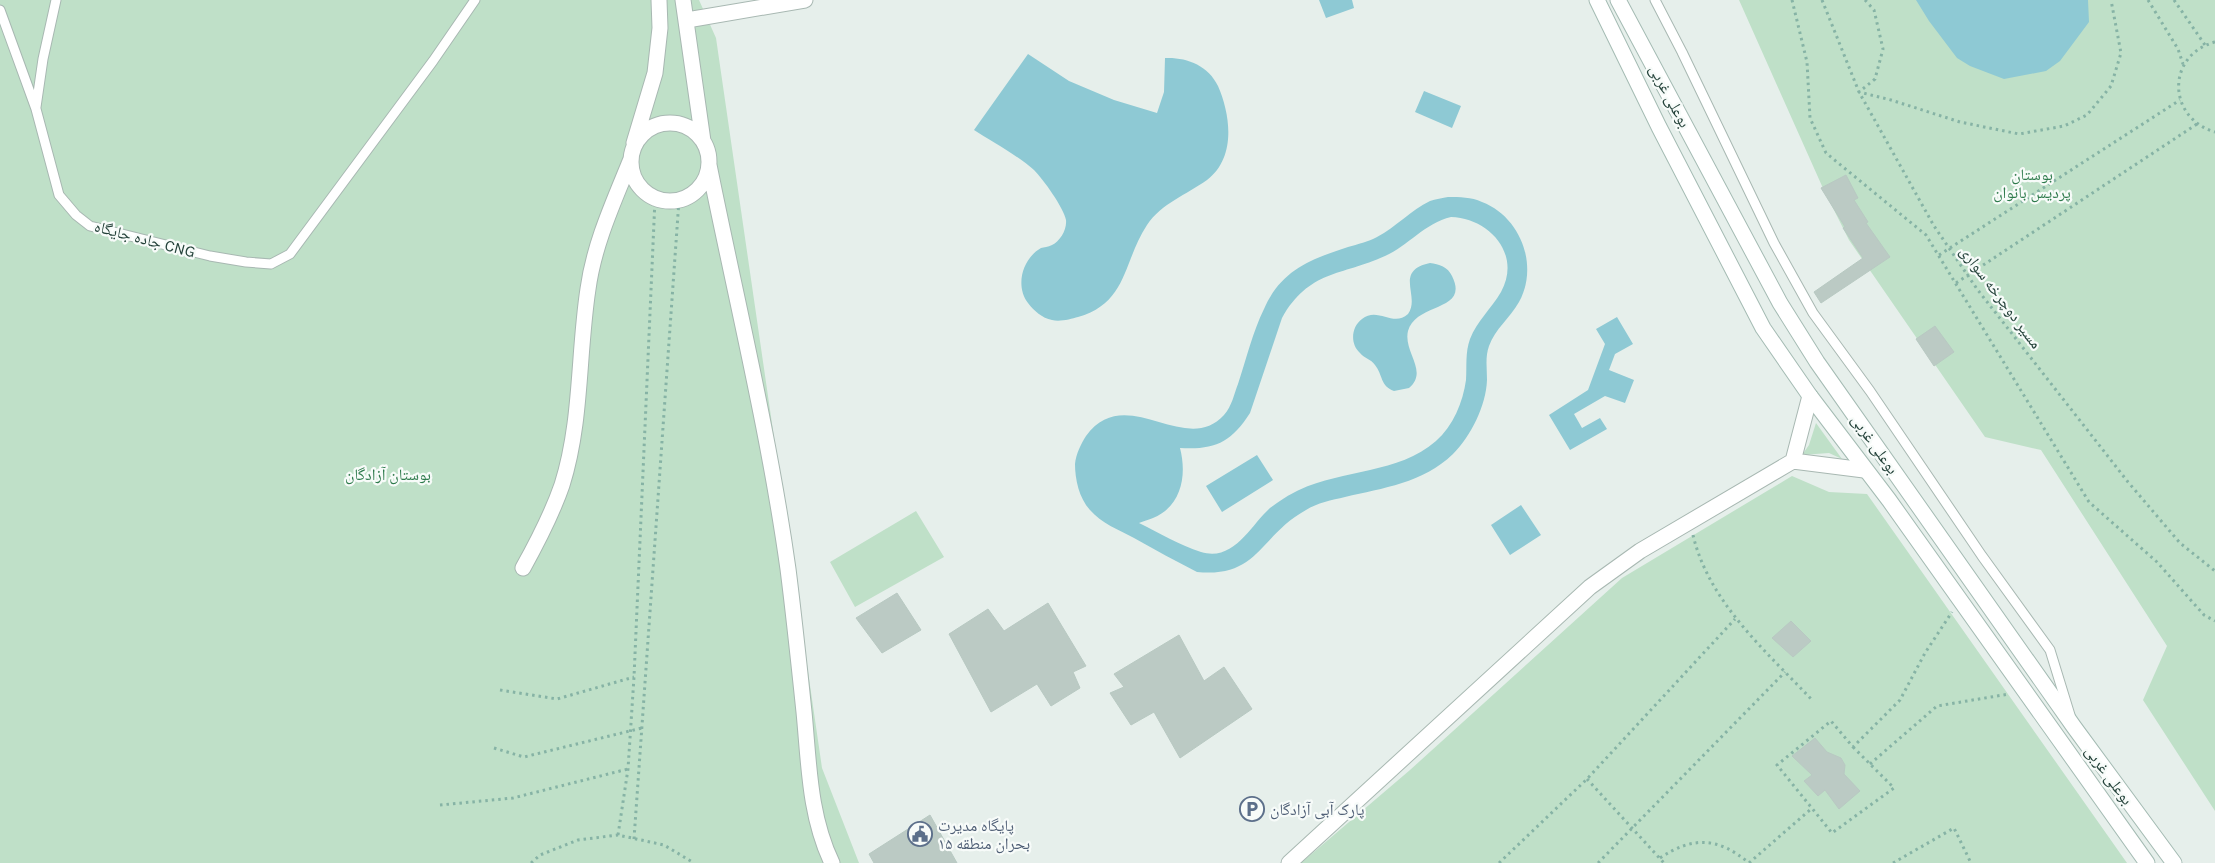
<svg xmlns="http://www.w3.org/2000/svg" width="2215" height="863" font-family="Karla,'Noto Naskh Arabic',sans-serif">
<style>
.green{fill:#bfe0c8}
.water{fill:#8ec9d4;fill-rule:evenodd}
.building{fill:#bbcac4;stroke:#b8c9c2}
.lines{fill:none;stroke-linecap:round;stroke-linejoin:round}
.lane-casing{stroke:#a8b8b2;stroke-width:11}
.street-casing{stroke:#a8b8b2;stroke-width:17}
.secondary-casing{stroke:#a4bbb3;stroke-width:17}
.path{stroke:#86b3a5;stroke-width:3;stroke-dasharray:2.5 4;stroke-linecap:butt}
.lane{stroke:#fff;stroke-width:9}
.street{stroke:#fff;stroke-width:15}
.secondary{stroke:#fff;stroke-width:15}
.labels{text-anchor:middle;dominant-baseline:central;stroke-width:4.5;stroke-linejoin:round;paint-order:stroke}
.street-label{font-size:16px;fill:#24423a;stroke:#f7fbf9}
.park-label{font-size:16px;fill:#2d7a4b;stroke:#f7fbf9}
.service-label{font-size:16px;fill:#4e5e75;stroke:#f7fbf9;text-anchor:start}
</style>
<rect width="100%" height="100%" fill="#e6efeb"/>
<path class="green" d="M0,0h699l17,38 106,730 37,95h-859z
M1739,0h476v811l-72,-111 24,-54 -126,-196 -56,-13 -136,-197 -27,-54z
M1816,423l26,36 -13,-6 -27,2 7,-10z
M1792,476l37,16 38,2 260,369h-826l109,-93 212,-192z
M916,511l28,46 -89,50 -25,-45z"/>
<path class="water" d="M1319,0h33l2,8 -28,10z
M1916,0h172l1,22 -29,39 -14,10 -42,8 -34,-13 -13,-8 -28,-37z
M1028,54l41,27 45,19 43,13 7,-21 1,-34c21,-1 43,7 53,28 13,30 18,72 -11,94 -21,15 -45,23 -60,45 -24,36 -19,78 -69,92 -7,2 -18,5 -26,3 -10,-2 -18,-9 -24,-17 -13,-17 -6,-44 13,-55 3,-1 7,-1 11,-3 8,-4 15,-15 14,-25 -2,-12 -23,-41 -32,-50 -14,-13 -43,-29 -60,-40z
M1424,91l37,15 -9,22 -37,-16z
M1448,197c12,0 23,0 34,5 39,15 57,64 37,100 -9,16 -24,27 -30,44 -4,11 -2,22 -2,34 -1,26 -16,56 -34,74 -30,29 -70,34 -108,43 -13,3 -28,6 -39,13 -47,26 -47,68 -109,62 -21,-11 -42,-22 -63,-34 -15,-8 -33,-15 -44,-28 -11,-12 -15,-31 -15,-46 1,-10 6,-20 11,-28 40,-55 99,22 138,-21 8,-9 10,-21 14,-31 8,-24 15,-53 26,-75 17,-39 47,-50 84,-62 10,-3 20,-5 29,-10 19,-10 34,-27 53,-36 5,-2 13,-3 18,-4zM1451,217c38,1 71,37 50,75 -10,17 -24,29 -31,47 -5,14 -3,27 -4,41 -3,22 -13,46 -30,61 -38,33 -92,28 -137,49 -9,4 -21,12 -29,18 -20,18 -36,54 -69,44 -21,-7 -42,-19 -62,-29 4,-2 10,-3 14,-5 29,-12 34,-43 27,-70 34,2 51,-5 70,-35l32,-95c27,-48 59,-42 103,-62 23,-10 40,-33 66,-39z
M1430,263c9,1 18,4 22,13 18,36 -36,26 -44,55 -5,21 21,40 1,57l-15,3c-14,-5 -11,-16 -19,-26 -4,-6 -11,-7 -15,-12 -10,-9 -9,-26 2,-34 16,-13 31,9 46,-5 13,-18 -15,-43 22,-51z
M1617,317l16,27 -18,10 -6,16 25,10 -9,23 -20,-7 -31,18 8,14 18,-10 7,11 -37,21 -21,-35 39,-25 17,-46 -9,-15z
M1257,455l16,25 -51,32 -16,-26z
M1521,505l20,30 -31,20 -19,-30z"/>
<path class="building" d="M1846,175l12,23 -4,2 14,22 -2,1 24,34 -69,46 -7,-11 49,-34 -20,-30 2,-1 -24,-39z
M1935,326l19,26 -20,14 -18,-27z
M897,593l24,37 -39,23 -26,-35z
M1048,603l38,63 -13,6 7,16 -29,18 -14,-22 -46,28 -42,-78 39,-25 16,22z
M1791,621l20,20 -18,16 -21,-19z
M1179,635l25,46 20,-14 28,42 -72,49 -26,-46 -23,13 -21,-32 14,-6 -10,-13z
M1815,738l12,14 14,6 4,7 -1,9 16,17 -21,18 -14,-19 -7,6 -14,-15 8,-6 -20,-19z
M930,815l27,48h-83l-5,-9z"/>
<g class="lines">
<defs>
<path id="lane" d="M1655,0l27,52 92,191 39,70 57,78 112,165 68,94 20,65
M0,10l36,99 23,86 17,20 14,11 120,30 36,6 25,2 19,-10 143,-193 42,-61
M36,107l7,-48 13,-59"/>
<path id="street" d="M683,0l20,141
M687,20l118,-20
M631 162a39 39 0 1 1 78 0a39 39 0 1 1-78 0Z
M634,143l21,-70 5,-45 -1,-28
M709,165c27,134 60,268 79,404 6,47 11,95 16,143 5,51 5,103 28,151
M1793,461l17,-65
M523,568c15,-27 29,-54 39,-83 20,-63 16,-131 26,-196 6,-45 26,-88 43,-130
M1289,863l301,-276 50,-36 153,-90 71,9"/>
<path id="secondary" d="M1597,0l62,127 104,201 47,68 79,104 258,363
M1618,0l162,303 37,59 257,365 100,136"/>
</defs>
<use href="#lane" class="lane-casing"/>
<use href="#street" class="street-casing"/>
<use href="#secondary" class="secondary-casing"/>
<path class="path" d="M1792,0l15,62 3,56 16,35 100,82 163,267 68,60 47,53 11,6
M1822,0l37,92 75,134 43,63 151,193 52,61 35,28
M1865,0l9,10 9,39 -8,30 -16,13 32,8 69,22 59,12 45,-8 23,-11 24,-29 10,-33 -10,-53
M2148,0l30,49 5,15
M2174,0l31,45
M2215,42c-49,13 -48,76 0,90
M1939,255l241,-155
M1956,283l241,-159
M1693,535c16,68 74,117 120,166
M500,690l57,9 77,-22
M1853,747l41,41 -62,45 -55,-68 54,-44 22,26 47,-47 25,-47 27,-41
M494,748l30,9 118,-29
M1870,764l67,-58 72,-12
M1587,779l77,84
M440,805l73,-7 115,-29
M618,835l10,-66 6,-92 21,-478
M634,839l45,-639
M1660,858c33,-22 58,-21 89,5
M531,863l9,-8 38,-15 40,-5 46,10 30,18
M1499,863l88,-84 148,-160
M1598,863l187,-191
M1749,863l62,-54
M1893,863l61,-35 17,35"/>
<use href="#lane" class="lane"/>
<use href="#street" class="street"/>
<use href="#secondary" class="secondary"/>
</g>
<defs>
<symbol id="parking-ring" viewBox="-11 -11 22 22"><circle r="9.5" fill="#f7fbf9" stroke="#5c6f8a" stroke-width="1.5"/><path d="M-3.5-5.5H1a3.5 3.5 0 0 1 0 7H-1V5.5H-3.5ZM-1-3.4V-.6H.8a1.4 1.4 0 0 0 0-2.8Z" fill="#5c6f8a"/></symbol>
<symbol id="civic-ring" viewBox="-11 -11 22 22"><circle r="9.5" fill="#f7fbf9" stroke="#5c6f8a" stroke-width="1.5"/><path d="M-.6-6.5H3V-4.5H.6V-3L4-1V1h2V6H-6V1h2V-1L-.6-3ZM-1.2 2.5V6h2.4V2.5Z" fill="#5c6f8a"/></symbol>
</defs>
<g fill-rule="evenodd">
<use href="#parking-ring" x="1238" y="795" width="28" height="28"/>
<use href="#civic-ring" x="906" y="820" width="28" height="28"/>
</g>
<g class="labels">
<g class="street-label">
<text transform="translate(1670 96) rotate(62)">بوعلی غربی</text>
<text transform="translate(145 239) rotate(15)">جاده جایگاه CNG</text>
<text transform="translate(2001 297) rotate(53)">مسیر دوچرخه سواری</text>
<text transform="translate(1875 444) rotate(55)">بوعلی غربی</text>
<text transform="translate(2109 775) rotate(54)">بوعلی غربی</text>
</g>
<g class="park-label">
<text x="2032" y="174">بوستان<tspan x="2032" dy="18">پردیس بانوان</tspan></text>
<text x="388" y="474">بوستان آزادگان</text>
</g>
<g class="service-label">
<text x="1270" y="809">پارک آبی آزادگان</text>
<text x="938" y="825">پایگاه مدیرت<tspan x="938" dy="18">بحران منطقه ۱۵</tspan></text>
</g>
</g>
</svg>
